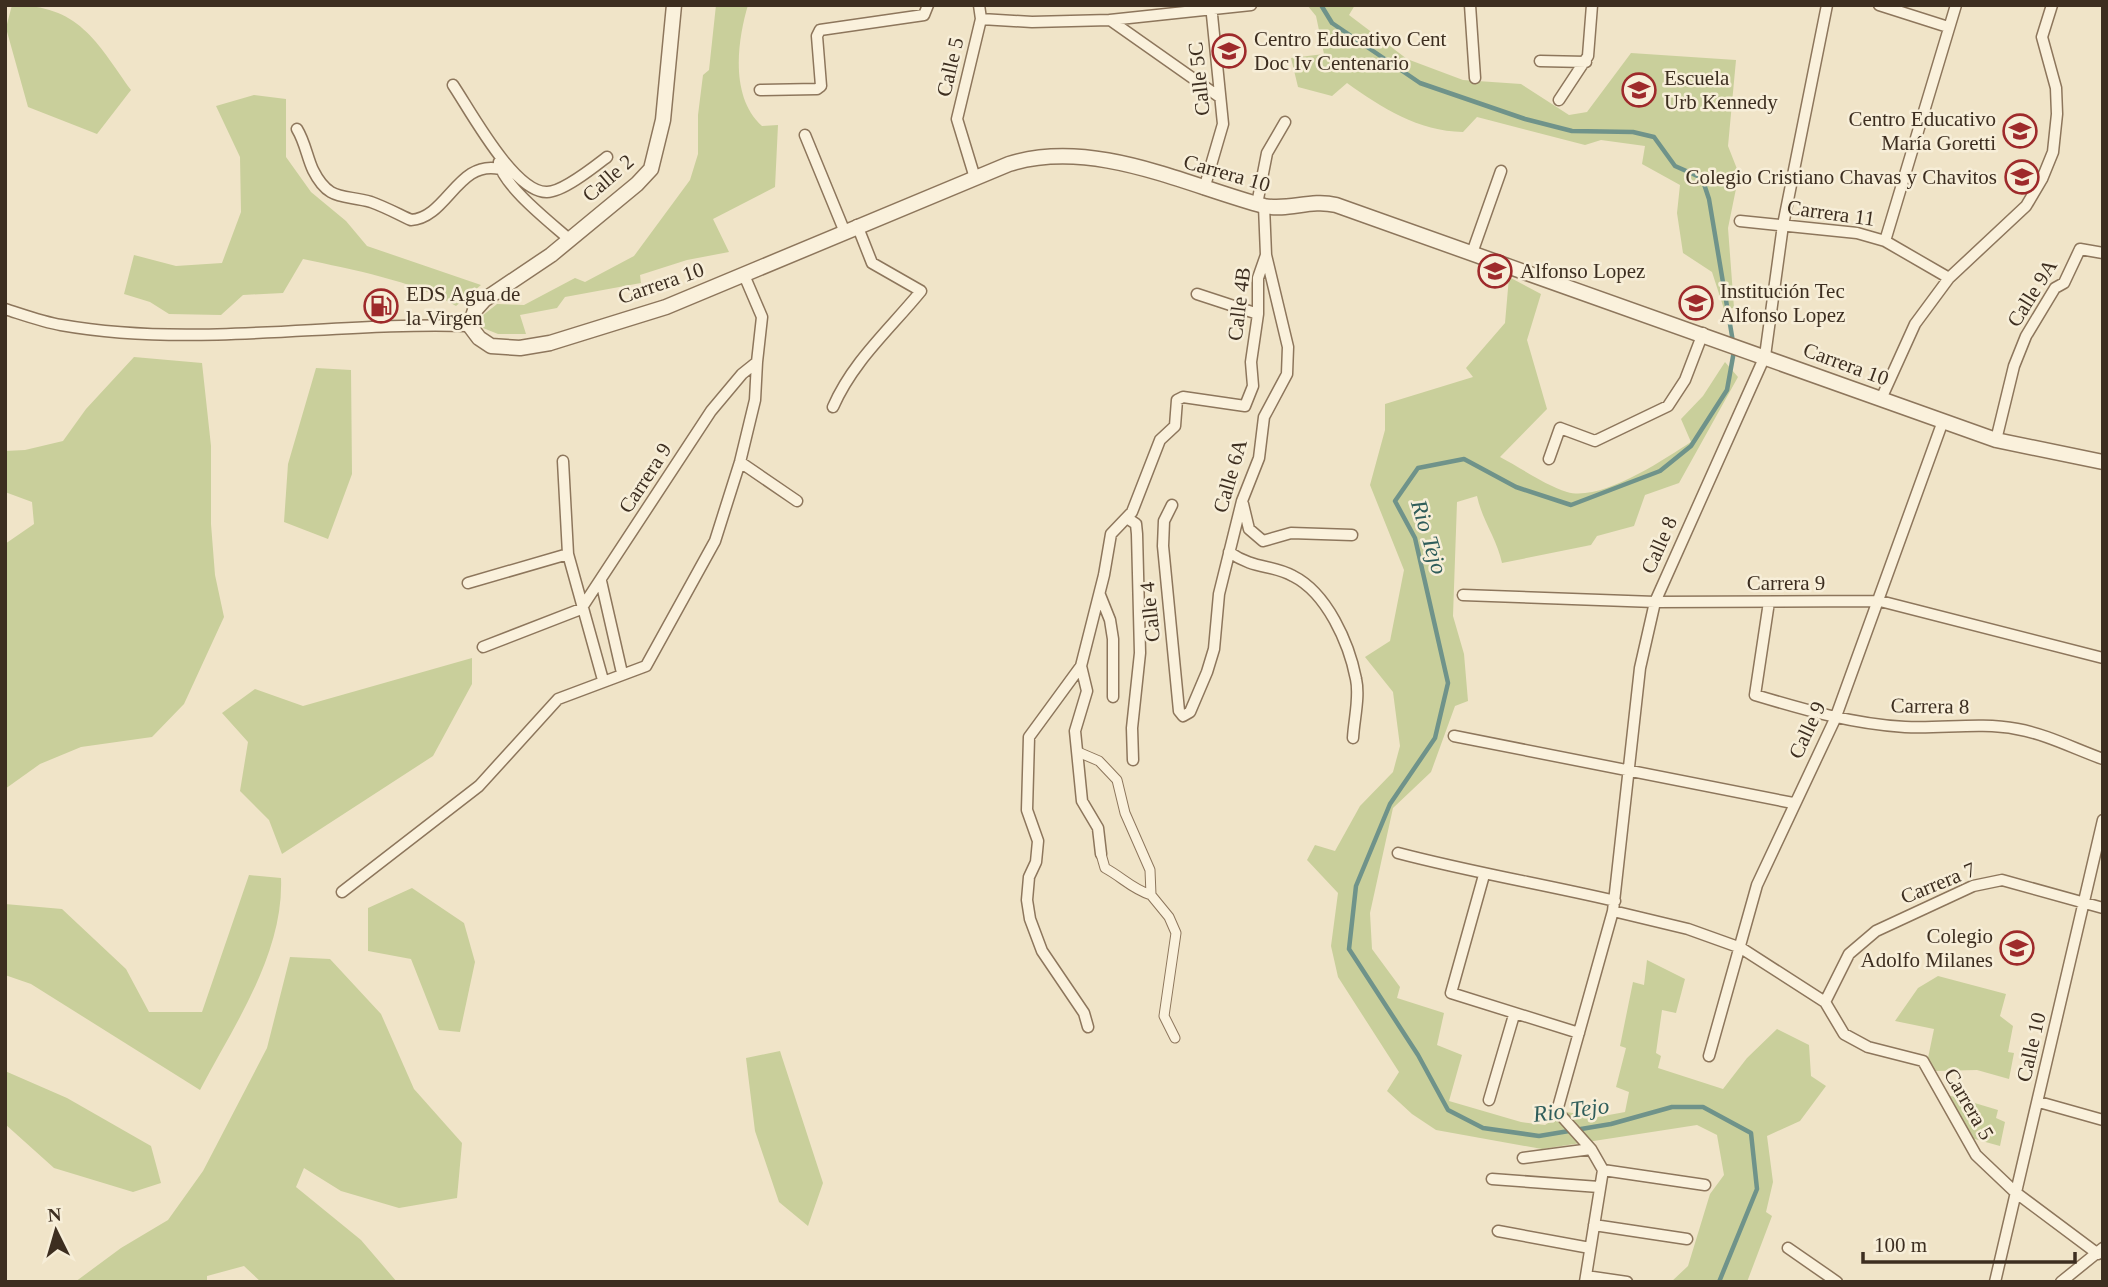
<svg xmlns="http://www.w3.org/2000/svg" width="2108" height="1287" font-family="Georgia,serif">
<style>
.green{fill:#c9cf9b}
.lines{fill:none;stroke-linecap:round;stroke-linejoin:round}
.stream{stroke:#6f938a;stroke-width:4.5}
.pedestrian-casing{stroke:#8d765c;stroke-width:11}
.minor-casing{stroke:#8d765c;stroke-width:13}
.tertiary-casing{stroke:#8d765c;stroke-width:17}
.pedestrian{stroke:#faf1dc;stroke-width:9}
.minor{stroke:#faf1dc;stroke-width:10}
.tertiary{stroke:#faf1dc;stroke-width:14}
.labels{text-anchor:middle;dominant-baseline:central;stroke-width:5;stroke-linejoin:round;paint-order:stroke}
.poi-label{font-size:21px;fill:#3d2e20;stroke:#f7eed8;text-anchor:start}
.street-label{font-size:21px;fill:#3d2e20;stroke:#f7eed8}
.water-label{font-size:23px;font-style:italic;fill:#2f5d5a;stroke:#f7eed8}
</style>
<rect width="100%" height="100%" fill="#f0e4c8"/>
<path class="green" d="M12,5c67,0 84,36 119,85l-34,44 -69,-27 -22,-79z
M716,5h32c-11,37 -18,92 14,121l16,-1 -3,62 -62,32 16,33 -42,8 -47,15 1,8 -76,14 -8,11 -37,7 6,19h-28l-15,-6 -1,-12 15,-12 27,1 51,-27 10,4 49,-26 56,-76 8,-26v-39l5,-40 6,-5z
M1307,5h48l-6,10 58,44 56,21 58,4 48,31 18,-3 44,-59 105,7 -8,86 11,28 -11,54 6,80 -10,1 -12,-37 -29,-19 -6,-40 3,-28 -38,-21 3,-18 -44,-6 -16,5 -108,-28 -14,15c-45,-1 -81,-24 -116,-49l-15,13 -34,-9 -7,-29 33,-4 -8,-38z
M254,95l32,4v58l25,35 35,29 21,25 114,39 -25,21c-44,-26 -103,-36 -153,-47l-20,34 -40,2 -22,20 -52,-1 -19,-12 -26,-8 10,-39 42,11 46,-3 19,-51 -1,-55 -24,-51z
M1509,277l32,17 -14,46 20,69 -47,48c21,11 45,28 67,35 34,10 96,-32 124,-50l-10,-23 22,-23 22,-34 13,15 -59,106 -34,12 -11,31 -37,10 -6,9 -89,18c-5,-24 -20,-43 -25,-67l-20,6 -4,114 11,38 4,47 -13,5 -24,66 -38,36 -23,105 2,36 28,38 -3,11 47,15 -7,32 25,10 -13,46 72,21 24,3 21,-13 32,5 27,-5 4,-20 -13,-5 10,-39 -6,-2 13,-64 11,3 3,-25 38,19 -9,34 -14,-3 -6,43 5,3 -3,12 65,21 24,-31 30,-29 32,16 2,31 15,10 -26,35 -33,15 6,46 -7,30 6,4 -25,66h-76l17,-16 22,-72 14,-19 -7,-40 -20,-10 -155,24 -106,-19 -24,-16 -25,-23 12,-19 -61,-95 -7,-31 7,-53 -31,-33 8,-15 20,6 25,-45 33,-34 7,-26 -7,-54 -28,-35 25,-16 14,-71 -34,-85 15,-55v-26l88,-27 -7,-9 39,-45z
M134,357l68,6 9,83v78l4,51 9,42 -40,87 -32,33 -71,10 -41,17 -35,25v-245l29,-20 -2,-22 -27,-10v-41l20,-1 38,-9 23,-32z
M316,368l35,2 1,104 -24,65 -44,-17 4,-58z
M472,658v26l-39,72 -151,98 -13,-34 -29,-29 8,-49 -26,-29 33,-24 48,17z
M249,875l32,3c3,76 -47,147 -81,212l-169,-106 -26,-9v-71l57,5 64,60 23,43h53z
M412,888l52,35 11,39 -15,70 -21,-2 -28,-71 -43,-8v-43z
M290,957l40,2 51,55 33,75 48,54 -5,55 -58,10 -58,-17 -37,-23 -8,19 65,53 36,42h-136l-17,-16 -37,10v6h-132l46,-34 47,-28 35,-49 64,-123z
M1938,976l68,18 -6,22 13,10 -5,26 6,1 -5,26 -32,-9 -42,1 -7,-13 6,-29 -39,-8 23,-33z
M780,1051l43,132 -15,43 -29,-24 -24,-71 -9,-73z
M5,1071l62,27 84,48 10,37 -28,9 -79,-24 -49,-44z
M1948,1095l50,15 -2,8 9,4 -5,24 -29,-8z"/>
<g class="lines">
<path class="stream" d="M1321,5l11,18 88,60 105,36 47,12 61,1 21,5 21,29 27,12 7,21 24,143
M1719,1282l38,-93 -6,-56 -48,-26h-31l-61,17 -72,12 -56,-8 -35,-18 -30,-55 -69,-106 7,-63 34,-82 45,-66 13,-55 -33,-145 -20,-37 23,-33 46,-9 52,28 55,18 89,-34 31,-25 36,-56 7,-39"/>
<defs>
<path id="pedestrian" d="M1078,752l21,9 18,19 8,33 25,57 1,25 18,22 7,16 -12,83 11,22
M1101,854l4,14c17,9 27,21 46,27"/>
<path id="minor" d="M1470,5l5,73
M1879,5l69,22
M981,19l51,3 78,-2 141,-15
M1110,20l108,76
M1540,61l46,1
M453,85c17,25 61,108 94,107 16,0 47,-25 60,-35
M760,90l57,-1 4,-3 -4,-50 3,-6 104,-15 4,-10
M1559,100l29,-44 4,-51
M297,129c8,13 10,28 16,41 16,32 30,24 58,32 14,5 27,12 40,18 36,-2 47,-61 89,-51
M805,135l39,95
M499,162c3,23 52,61 70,77
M975,178l-18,-59 24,-100 -2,-14
M1204,189l19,-65 -12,-119
M1257,204l10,-51 18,-31
M1740,221l117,12 28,8 64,37
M1885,241l71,-236
M1472,253l29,-82
M1197,294l61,20
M5,309c19,6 38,13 56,16 136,24 273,-4 409,1
M1881,399l34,-75 34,-46 77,-72 16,-27 11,-27 4,-38 -1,-26 -14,-51 10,-32
M833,407c20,-46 57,-78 88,-116l-49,-28 -15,-38
M1996,440l18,-74 12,-30 29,-48 9,-5 16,-34 23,4
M1549,459l11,-31 35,13 73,-35 17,-26 18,-47
M563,461l5,93 35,126
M740,462l57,39
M1243,504l6,25 14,12 28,-8 61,2
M1172,505l-8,16 -1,25 16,165 4,5 7,-4 17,-40 7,-23 5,-55 23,-93 17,-43 5,-41 23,-43 1,-27 -22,-92
M1127,518l9,6 1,10 3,119 -8,75 1,32
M1229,552c26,18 42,12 64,24 34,17 56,67 63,103 4,18 -2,40 -3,59
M601,581l21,92
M468,583l100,-29
M1100,595l10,25 3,19v58
M1463,595l192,7 225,-1 223,57
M1769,602l-14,93c50,15 98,29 150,32 37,2 75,-5 112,2 29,5 58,20 86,30
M483,647l98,-38 130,-198 31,-37 15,-12 5,-45 -18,-42
M1081,666l6,25 -12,40 7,70 16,27 3,26
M1454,736l339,67
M1398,853c72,19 144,31 217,48
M1484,875l-33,118 128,40
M342,892l137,-106 79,-87 88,-33 69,-125 25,-79 15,-62 2,-38
M1613,911l75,18 53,19 84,54 19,32 24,13 55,14 53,94 39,37 83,62
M1825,1002l24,-48 27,-23 97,-45 29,-6 101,28
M1088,1027l-4,-14 -42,-62 -12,-32 -3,-19 2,-23 7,-15 2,-21 -11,-31 2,-73 52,-71 23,-91 7,-41 21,-22 28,-72 15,-14 2,-26 6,-3 62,9 8,-20 -2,-24 7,-48v-36l8,-23 -2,-49
M1709,1056l48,-171 78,-166 108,-298
M1489,1100l25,-85
M2039,1102l64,18
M1523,1158l68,-9
M1603,1170l-12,-21 -34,-38 56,-200 27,-243 15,-66 110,-246 18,-131 44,-220
M1603,1170l102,15
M1492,1179l107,8
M1594,1225l93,14
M1498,1231l92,17
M1788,1248l49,34
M1586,1276l41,6
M1585,1282l18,-112
M1995,1282l108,-462
M2061,1282l42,-34"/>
<path id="tertiary" d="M674,5l-11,115 -12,49 -14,15 -86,71 -67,45 -9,10 -5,16 9,12 12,8 29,2 30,-5 116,-36 343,-143c84,-26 174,20 255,42 25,5 46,-7 72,-1l660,235 107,22"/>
</defs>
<use href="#pedestrian" class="pedestrian-casing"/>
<use href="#minor" class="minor-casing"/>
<use href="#tertiary" class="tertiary-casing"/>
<use href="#pedestrian" class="pedestrian"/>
<use href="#minor" class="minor"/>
<use href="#tertiary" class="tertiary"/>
</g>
<defs>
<symbol id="school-ring" viewBox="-11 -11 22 22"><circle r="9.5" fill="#f7eed8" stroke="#9e2a2b" stroke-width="1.5"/><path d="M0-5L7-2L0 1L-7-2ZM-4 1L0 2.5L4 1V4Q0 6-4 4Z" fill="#9e2a2b"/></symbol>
<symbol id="fuel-ring" viewBox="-11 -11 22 22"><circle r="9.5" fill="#f7eed8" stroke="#9e2a2b" stroke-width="1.5"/><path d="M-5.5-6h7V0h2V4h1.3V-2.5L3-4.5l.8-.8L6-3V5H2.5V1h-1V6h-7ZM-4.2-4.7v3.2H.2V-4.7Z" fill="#9e2a2b"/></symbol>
</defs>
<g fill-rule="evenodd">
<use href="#school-ring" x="1210" y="32" width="38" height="38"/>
<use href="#school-ring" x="1620" y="71" width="38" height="38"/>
<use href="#school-ring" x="2001" y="112" width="38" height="38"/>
<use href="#school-ring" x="2003" y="158" width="38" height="38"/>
<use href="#school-ring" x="1476" y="252" width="38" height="38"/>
<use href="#school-ring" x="1677" y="284" width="38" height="38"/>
<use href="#fuel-ring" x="362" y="287" width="38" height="38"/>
<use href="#school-ring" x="1998" y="929" width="38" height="38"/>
</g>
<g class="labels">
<g class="poi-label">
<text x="1254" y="39">Centro Educativo Cent<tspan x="1254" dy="24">Doc Iv Centenario</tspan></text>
<text x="1664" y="78">Escuela<tspan x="1664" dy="24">Urb Kennedy</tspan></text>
<text x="1996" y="119" text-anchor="end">Centro Educativo<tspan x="1996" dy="24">María Goretti</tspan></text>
<text x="1997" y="177" text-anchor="end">Colegio Cristiano Chavas y Chavitos</text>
<text x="1520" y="271">Alfonso Lopez</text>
<text x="1720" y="291">Institución Tec<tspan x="1720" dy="24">Alfonso Lopez</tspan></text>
<text x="406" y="294">EDS Agua de<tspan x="406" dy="24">la Virgen</tspan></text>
<text x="1993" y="936" text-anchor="end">Colegio<tspan x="1993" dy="24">Adolfo Milanes</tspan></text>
</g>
<g class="street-label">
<text transform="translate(950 67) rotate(-77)">Calle 5</text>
<text transform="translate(1199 79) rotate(-96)">Calle 5C</text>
<text transform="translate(1227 173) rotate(16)">Carrera 10</text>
<text transform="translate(608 178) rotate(-41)">Calle 2</text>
<text transform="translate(1831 213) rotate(8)">Carrera 11</text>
<text transform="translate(661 283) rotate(-19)">Carrera 10</text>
<text transform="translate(2032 293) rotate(-58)">Calle 9A</text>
<text transform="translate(1239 304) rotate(-83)">Calle 4B</text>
<text transform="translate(1846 364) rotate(20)">Carrera 10</text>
<text transform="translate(1230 476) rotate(-74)">Calle 6A</text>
<text transform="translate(645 478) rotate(-57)">Carrera 9</text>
<text transform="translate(1659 545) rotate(-66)">Calle 8</text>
<text x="1786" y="583">Carrera 9</text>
<text transform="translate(1150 612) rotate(-96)">Calle 4</text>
<text transform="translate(1930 706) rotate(1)">Carrera 8</text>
<text transform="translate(1807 730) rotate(-65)">Calle 9</text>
<text transform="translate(1938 883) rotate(-22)">Carrera 7</text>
<text transform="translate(2031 1047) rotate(-77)">Calle 10</text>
<text transform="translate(1969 1104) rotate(60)">Carrera 5</text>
</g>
<g class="water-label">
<text transform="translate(1429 537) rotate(73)">Rio Tejo</text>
<text transform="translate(1571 1110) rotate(-7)">Rio Tejo</text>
</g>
</g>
<rect width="2108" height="1287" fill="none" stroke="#3d2e20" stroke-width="14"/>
<g transform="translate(56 1231) rotate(355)" stroke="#f7eed8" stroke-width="5" paint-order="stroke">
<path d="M0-5L12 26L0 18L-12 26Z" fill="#3d2e20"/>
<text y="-10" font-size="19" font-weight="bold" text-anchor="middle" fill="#3d2e20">N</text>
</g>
<path d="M1863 1252v10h212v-10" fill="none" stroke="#3d2e20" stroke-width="3.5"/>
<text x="1874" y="1252" font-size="21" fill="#3d2e20" stroke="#f7eed8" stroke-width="5" paint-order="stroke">100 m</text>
</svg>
